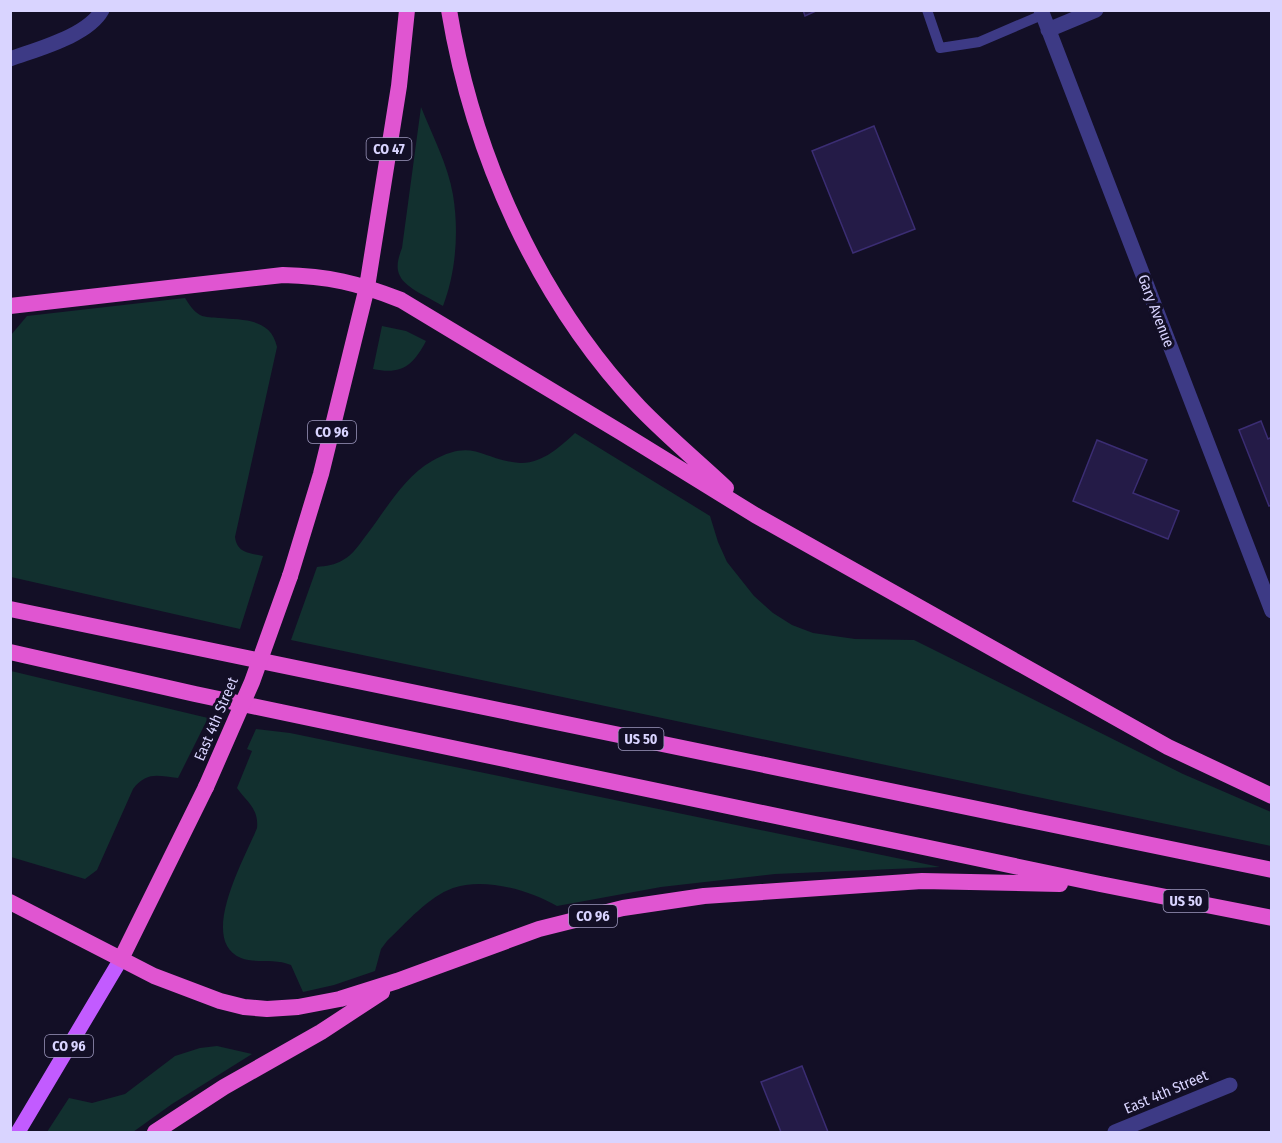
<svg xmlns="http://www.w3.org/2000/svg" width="1282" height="1143" font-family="'Fira Sans Condensed',sans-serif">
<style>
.green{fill:#12302f}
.building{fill:#241b47;stroke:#3b2d73;stroke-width:1.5}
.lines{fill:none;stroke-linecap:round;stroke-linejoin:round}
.service{stroke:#3d3a85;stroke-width:10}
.minor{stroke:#3d3a85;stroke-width:15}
.primary{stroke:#c25bff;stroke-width:15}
.trunk{stroke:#e055d1;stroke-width:16}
.trunk-bridge{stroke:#e055d1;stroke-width:16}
.labels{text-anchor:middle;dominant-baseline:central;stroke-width:6;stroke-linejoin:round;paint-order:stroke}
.shield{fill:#130f26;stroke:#9e99be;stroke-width:1.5}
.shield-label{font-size:14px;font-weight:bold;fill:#d9d4ff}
.street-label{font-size:15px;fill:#d9d4ff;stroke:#130f26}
</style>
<rect width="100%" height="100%" fill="#130f26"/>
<path class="green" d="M421,107c11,28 27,58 32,88 6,36 3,77 -10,111 -11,-7 -38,-18 -43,-30 -5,-9 -1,-20 2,-28z
M185,298c4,6 8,13 15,17 6,3 13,2 19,3 24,2 52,0 58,29l-42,190c2,16 14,16 28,19l-23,73 -229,-52v-242l16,-19z
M382,326l24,5 20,10c-13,25 -25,34 -53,28z
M575,433l135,83 8,26 9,20 27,34 19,17 19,12 21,8 42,6 59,1 269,134 88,38v34l-980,-206 26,-73c9,-1 18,-2 26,-7 10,-5 18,-18 25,-27 19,-25 36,-56 64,-72 42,-24 49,-1 88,2 22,1 41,-17 55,-30z
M11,671l197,47 -30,60c-20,-2 -31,-7 -45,11l-36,81 -12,9 -74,-22z
M256,729l34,4 650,134 -165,7 -114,13 -104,19c-27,-16 -73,-29 -104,-18 -25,9 -47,35 -66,53l-6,8 -6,22 -41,14 -31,7 -12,-27c-16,-7 -34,-1 -50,-7 -44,-18 5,-102 16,-130 2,-19 -10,-26 -20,-40l15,-37 -5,-2z
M217,1046l35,8 -80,50 -39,28h-86l22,-34 23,5 33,-9 50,-38 25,-8z"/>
<path class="building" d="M803,10h15l-13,6z
M874,126l41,103 -62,24 -41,-102z
M1261,421l7,18 4,-2v68l-3,1 -30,-76z
M1097,440l50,20 -14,33 46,18 -11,28 -95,-38z
M802,1066l26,66h-47l-20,-50z"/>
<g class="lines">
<path class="service" d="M927,10l13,38 39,-6 63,-27"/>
<path class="minor" d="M1041,10l231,601
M1048,30l48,-20
M10,59c27,-10 78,-23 92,-49
M1115,1132l115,-47"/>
<path class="primary" d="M18,1132l103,-173"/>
<path class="trunk" d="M449,10c24,145 89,290 190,397 27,28 58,54 87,81
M10,306l273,-31c45,1 75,8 118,25l221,133 133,82 413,232 104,49
M290,576l31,-102 46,-187 32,-201 8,-76
M10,609l1262,261
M10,652l185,42 905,190 172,34
M10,902l144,74 66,25 24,6 23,2 31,-2 42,-8 57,-18 142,-52 84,-21 81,-12 218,-15 138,3
M121,959l85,-172
M155,1132l69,-45 97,-55 61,-40"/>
<path class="trunk-bridge" d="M206,787l46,-105 38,-106"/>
</g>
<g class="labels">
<g class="shield">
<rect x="366.5" y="138" width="45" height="22" rx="4.5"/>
<rect x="308" y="421" width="48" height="22" rx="4.5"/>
<rect x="618.5" y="728" width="45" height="22" rx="4.5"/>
<rect x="1163.5" y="890" width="45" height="22" rx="4.5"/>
<rect x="569" y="905" width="48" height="22" rx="4.5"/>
<rect x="45" y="1035" width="48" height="22" rx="4.5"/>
</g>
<g class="shield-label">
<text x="389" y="149">CO 47</text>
<text x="332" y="432">CO 96</text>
<text x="641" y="739">US 50</text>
<text x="1186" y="901">US 50</text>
<text x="593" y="916">CO 96</text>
<text x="69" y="1046">CO 96</text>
</g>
<g class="street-label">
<text transform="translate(1156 311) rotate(69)">Gary Avenue</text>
<text transform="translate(216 719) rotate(-67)">East 4th Street</text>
<text transform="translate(1166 1092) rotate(-23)">East 4th Street</text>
</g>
</g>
<rect width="1282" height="1143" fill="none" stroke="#d9d4ff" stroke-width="24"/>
</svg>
